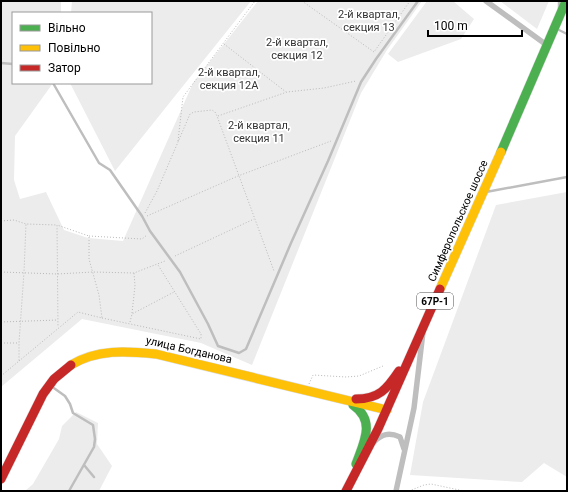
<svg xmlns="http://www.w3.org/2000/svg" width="568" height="492" font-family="Roboto,sans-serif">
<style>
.green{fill:#ececec}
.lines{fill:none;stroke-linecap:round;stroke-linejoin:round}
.fast-casing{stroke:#dbdbdb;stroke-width:10}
.slow-casing{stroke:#dbdbdb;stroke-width:10}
.jam-casing{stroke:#dbdbdb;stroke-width:10}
.path{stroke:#b9b9b9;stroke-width:1;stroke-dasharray:1 2;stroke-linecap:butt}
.lane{stroke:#bebebe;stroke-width:2.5}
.street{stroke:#bebebe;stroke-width:5.5}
.fast{stroke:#4caf50;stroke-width:9}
.slow{stroke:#ffc107;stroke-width:9}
.jam{stroke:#c62828;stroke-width:9}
.labels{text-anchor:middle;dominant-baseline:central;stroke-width:3.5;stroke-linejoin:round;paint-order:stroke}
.shield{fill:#fff;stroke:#4c4c4c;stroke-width:1}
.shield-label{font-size:10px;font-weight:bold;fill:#000}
.park-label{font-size:11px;fill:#333;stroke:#fff}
.street-label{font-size:11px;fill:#000;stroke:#fff}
</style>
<rect width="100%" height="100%" fill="#fff"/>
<path class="green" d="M1,1h60v12h-48v70h40l-38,53 -1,44 6,19 26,-7 18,38 24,8 35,3 70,-158 65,-82h164l-35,49 -26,43 -109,272 -51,-22 -119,-24 -81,68z
M72,1h179l-136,170 -45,-88h81v-70h-80z
M427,1h26l21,18 -13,20 -63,23 -10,-8z
M500,1h49l-12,28z
M567,192v285l-23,-14 -22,19 -112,-7 13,-73 73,-197z
M76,412l22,11 -1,21 15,22 -13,25h-74l8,-7 26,-45 3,-13z"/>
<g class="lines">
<defs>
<path id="fast" d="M501,152l65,-151
M353,405c23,16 11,37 3,59"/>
<path id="slow" d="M440,289l61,-137
M71,365c26,-16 55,-14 85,-11l231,56"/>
<path id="jam" d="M356,399c23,0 31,-10 43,-28
M1,479l42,-85 11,-15 17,-14
M346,491l32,-62 62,-140"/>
</defs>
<use href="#fast" class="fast-casing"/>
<use href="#slow" class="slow-casing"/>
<use href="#jam" class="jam-casing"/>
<path class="path" d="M302,1l72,51 36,-51
M224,44l62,48
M218,116l69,-24 37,-4 32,-7
M178,141l5,-44 72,-96
M145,213l12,-22 33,-77 4,-2 18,-2 3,2 2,4 57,155
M147,216l91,-40 93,-35
M1,221l13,-1 12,4 31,1 1,102
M89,236l53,3 5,-4
M175,256l79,-37
M1,272l56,2 36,-2 41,1 31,-12
M132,313l3,-27 -1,-13
M102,318l99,21v-5l-43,-69
M1,322l57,-2
M130,322l2,-8 42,-22
M1,343h17
M19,361l59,-49 24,6 -3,-23 -10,-36v-23l-32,-11
M1,376l18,-15v-18l5,-71 2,-48
M309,384l4,-9 33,2 13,-1 24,-10
M409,491l15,-6 7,-1 33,7"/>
<path class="lane" d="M559,8v-7
M557,29l10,5
M1,63l12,1
M53,83l46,80 11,7 32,46 8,15 30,41 28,52 10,22 21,7 7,-4 45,-106 37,-82 33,-79 15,-23 42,-58
M486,192l81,-15
M51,386l14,10 5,8 3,9 20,12 2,14 -1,8 -25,44
M84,465l10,12"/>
<path class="street" d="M486,1l62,45
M374,442c8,-8 15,-10 26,-5l4,12
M396,491l18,-83 9,-76"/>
<use href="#fast" class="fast"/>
<use href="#slow" class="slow"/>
<use href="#jam" class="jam"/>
</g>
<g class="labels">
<rect class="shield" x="417" y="293" width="36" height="16" rx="3"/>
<g class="shield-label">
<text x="435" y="301">67Р-1</text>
</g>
<g class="park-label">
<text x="369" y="14">2-й квартал,<tspan x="369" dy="13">секция 13</tspan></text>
<text x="297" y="42">2-й квартал,<tspan x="297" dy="13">секция 12</tspan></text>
<text x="229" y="72">2-й квартал,<tspan x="229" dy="13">секция 12А</tspan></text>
<text x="259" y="125">2-й квартал,<tspan x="259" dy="13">секция 11</tspan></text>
</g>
<g class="street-label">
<text transform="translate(458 221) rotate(-66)">Симферопольское шоссе</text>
<text transform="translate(189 350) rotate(13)">улица Богданова</text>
</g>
</g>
<rect width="568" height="492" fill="none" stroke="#000000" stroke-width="4"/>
<rect x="12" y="12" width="140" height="72" fill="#ffffff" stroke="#999999"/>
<rect x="20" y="25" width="20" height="6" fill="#4caf50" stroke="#999999"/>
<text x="48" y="32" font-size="12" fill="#000000">Вільно</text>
<rect x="20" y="45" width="20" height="6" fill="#ffc107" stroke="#999999"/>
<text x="48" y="52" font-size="12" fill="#000000">Повільно</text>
<rect x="20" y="65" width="20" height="6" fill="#c62828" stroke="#999999"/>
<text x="48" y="72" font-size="12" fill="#000000">Затор</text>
<path d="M428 30v6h94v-6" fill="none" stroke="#000000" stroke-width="2"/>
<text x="434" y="30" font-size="12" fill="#000000" stroke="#ffffff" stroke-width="3" paint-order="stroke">100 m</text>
</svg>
